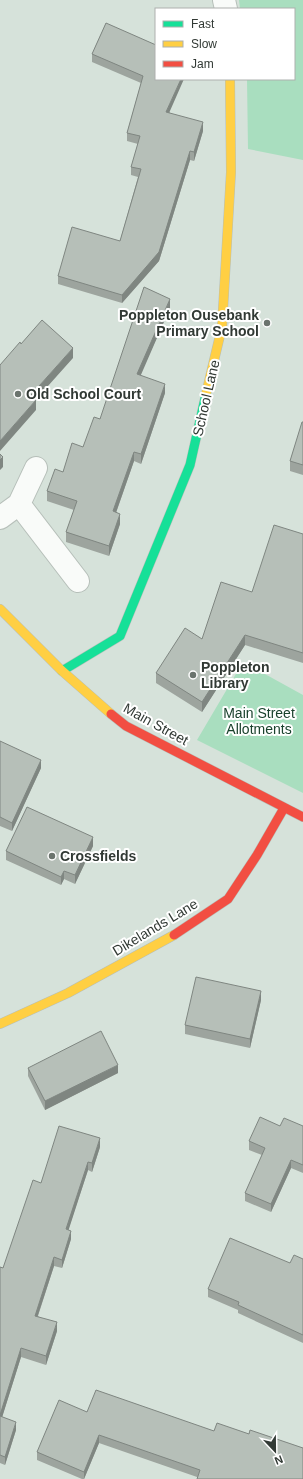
<svg xmlns="http://www.w3.org/2000/svg" width="303" height="1479" font-family="Helvetica,sans-serif">
<style>
.green{fill:#a9debf}
.lines{fill:none;stroke-linecap:round;stroke-linejoin:round}
.street-casing{stroke:#b6bfb9;stroke-width:24}
.fast-casing{stroke:#b6bfb9;stroke-width:10}
.slow-casing{stroke:#b6bfb9;stroke-width:10}
.jam-casing{stroke:#b6bfb9;stroke-width:10}
.street{stroke:#f9fbf9;stroke-width:22}
.fast{stroke:#16e098;stroke-width:9}
.slow{stroke:#ffcf43;stroke-width:9}
.jam{stroke:#f24e42;stroke-width:9}
.wall{fill:#9da49e}
.shaded-wall{fill:#7f8681}
.building{fill:#b6bfb8;stroke:#7f8681}
.poi-dot{fill:#6b746e;stroke:#fff;stroke-width:1.5}
.labels{text-anchor:middle;dominant-baseline:central;stroke-width:4;stroke-linejoin:round;paint-order:stroke}
.poi-label{font-size:14px;font-weight:bold;fill:#313934;stroke:#fff;text-anchor:start}
.street-label{font-size:14px;fill:#313934;stroke:#fff}
.park-label{font-size:14px;fill:#19412c;stroke:#fff}
</style>
<rect width="100%" height="100%" fill="#d6e2da"/>
<path class="green" d="M239,0h64v160l-55,-11 -1,-70h47v-70h-54z
M243,662l60,33v98l-106,-53z"/>
<g class="lines">
<defs>
<path id="street" d="M224,0l2,9
M19,504l17,-36
M0,518l19,-14 59,77"/>
<path id="fast" d="M62,671l58,-35 70,-171 16,-71"/>
<path id="slow" d="M206,394l16,-67 9,-155 -1,-93
M0,609l61,61 50,44
M0,1024l68,-31 106,-58"/>
<path id="jam" d="M111,714l15,12 177,91
M174,935l54,-36 29,-44 27,-47"/>
</defs>
<use href="#street" class="street-casing"/>
<use href="#fast" class="fast-casing"/>
<use href="#slow" class="slow-casing"/>
<use href="#jam" class="jam-casing"/>
<use href="#street" class="street"/>
<use href="#fast" class="fast"/>
<use href="#slow" class="slow"/>
<use href="#jam" class="jam"/>
</g>
<path class="wall" d="M106,23l64,90 33,18 -9,30 -4,-1 -31,101 -37,42 -64,-19v-8l62,-35 18,-64 -7,-2v-8l7,-23 -11,-3v-8l14,-50 -49,-21v-8z
M170,308l-30,67 25,18 -24,71 -7,-3 -18,52 4,11 -11,32 -43,-14v-10l8,-22 -27,-9v-10l36,-44 17,-28z
M303,422v53l-13,-4v-10z
M303,534v129l-58,-18 -43,67 -46,-29v-10l46,-34 50,-47z
M0,741l41,27 -29,63 -12,-5z
M93,846l-18,38 -11,-5 -3,6 -55,-25v-9z
M261,1000l-11,48 -65,-14v-9z
M28,1068l90,5 -73,37 -17,-34z
M280,1126h23v47l-12,-5 -20,44 -26,-11v-8l17,-38 -13,-5v-9z
M100,1147l-8,25 -4,-2 -20,60 3,9 -9,29 -8,-2 -16,50 19,15 -11,34 -25,-8 -19,60 14,13 -11,35 -5,-2v-196l3,1 38,-85z
M303,1259v84l-65,-30v-3l-30,-13v-8z
M87,1412l127,19 35,3 54,14 -106,29 -98,-34 -15,36h-2l-45,-19v-8z"/>
<path class="shaded-wall" d="M181,79h3l-18,41v-8z
M203,122v9l-9,30v-9z
M190,151v9l-31,101 -37,42v-8z
M170,299v9l-33,76v-10z
M73,348v10l-42,47v-10z
M165,384v9l-24,71v-10z
M36,400v10l-36,41v-10z
M134,452v9l-21,60v-10z
M3,457v10l-3,3v-10z
M120,514v10l-11,32v-10z
M245,635v10l-43,67v-10z
M41,760v8l-29,63v-8z
M93,837v9l-18,38v-9z
M64,871v8l-3,6v-8z
M261,991v9l-11,48v-9z
M118,1065v8l-73,37v-9z
M100,1138v9l-8,25v-9z
M291,1160v8l-20,44v-8z
M88,1162v8l-22,68v-9z
M71,1231v8l-9,29v-8z
M54,1257v9l-19,58v-8z
M57,1322v9l-11,34v-9z
M21,1348v9l-21,67v-9z
M16,1422v8l-11,35v-8z
M99,1435v8l-15,36v-7z"/>
<path class="building" d="M106,23l50,22v-1v35h25l-15,33 37,10 -9,30 -4,-1 -31,101 -37,43 -64,-19 14,-49 48,14 21,-72 -10,-2 9,-31 -13,-3 16,-57 -51,-22z
M144,287l26,12 -33,75 28,10 -24,70 -7,-2 -21,59 7,3 -11,32 -43,-14 11,-31 -30,-10 8,-22 8,3 9,-29 11,4 11,-30 6,2z
M42,320l31,28 -42,47 5,5 -36,41v-76l20,-23 1,2z
M302,422h1v43l-13,-4z
M0,454l3,3 -3,3z
M274,525l29,9v119l-58,-18 -43,67 -46,-29 29,-45 17,11 19,-57 31,10z
M0,741l41,19 -29,63 -12,-6z
M27,807l66,30 -18,38 -11,-4 -3,6 -55,-26z
M196,977l65,14 -11,48 -65,-14z
M101,1031l17,34 -73,36 -17,-33z
M260,1117l20,9 4,-8 19,8v39l-12,-5 -20,44 -26,-11 20,-45 -16,-7z
M59,1126l41,12 -8,25 -4,-1 -22,67 5,2 -9,29 -8,-3 -19,59 22,6 -11,34 -25,-8 -21,67v-148l3,1 30,-88 8,3z
M230,1238l60,25 4,-8 9,4v76l-65,-30 1,-3 -31,-13z
M96,1390l118,41 3,-8 32,11 1,-4 53,18v31h-106l3,-9 -101,-35 -15,37 -47,-20 22,-52 28,12z
M0,1416l16,6 -11,35 -5,-2z"/>
<g class="poi-dot">
<circle cx="267" cy="323" r="4"/>
<circle cx="18" cy="394" r="4"/>
<circle cx="193" cy="675" r="4"/>
<circle cx="52" cy="856" r="4"/>
</g>
<g class="labels">
<g class="poi-label">
<text x="259" y="315" text-anchor="end">Poppleton Ousebank<tspan x="259" dy="16">Primary School</tspan></text>
<text x="26" y="394">Old School Court</text>
<text x="201" y="667">Poppleton<tspan x="201" dy="16">Library</tspan></text>
<text x="60" y="856">Crossfields</text>
</g>
<g class="street-label">
<text transform="translate(206 398) rotate(-77)">School Lane</text>
<text transform="translate(156 724) rotate(29)">Main Street</text>
<text transform="translate(155 927) rotate(-31)">Dikelands Lane</text>
</g>
<g class="park-label">
<text x="259" y="713">Main Street<tspan x="259" dy="16">Allotments</tspan></text>
</g>
</g>
<rect x="155" y="8" width="140" height="72" fill="#ffffff" stroke="#adb0ae"/>
<rect x="163" y="21" width="20" height="6" fill="#16e098" stroke="#adb0ae"/>
<text x="191" y="28" font-size="12" fill="#313934">Fast</text>
<rect x="163" y="41" width="20" height="6" fill="#ffcf43" stroke="#adb0ae"/>
<text x="191" y="48" font-size="12" fill="#313934">Slow</text>
<rect x="163" y="61" width="20" height="6" fill="#f24e42" stroke="#adb0ae"/>
<text x="191" y="68" font-size="12" fill="#313934">Jam</text>
<g transform="translate(275 1451) rotate(158)" stroke="#ffffff" stroke-width="3" paint-order="stroke">
<path d="M0-3L7 15L0 10L-7 15Z" fill="#313934"/>
<text y="-6" font-size="11" font-weight="bold" text-anchor="middle" fill="#313934">N</text>
</g>
</svg>
